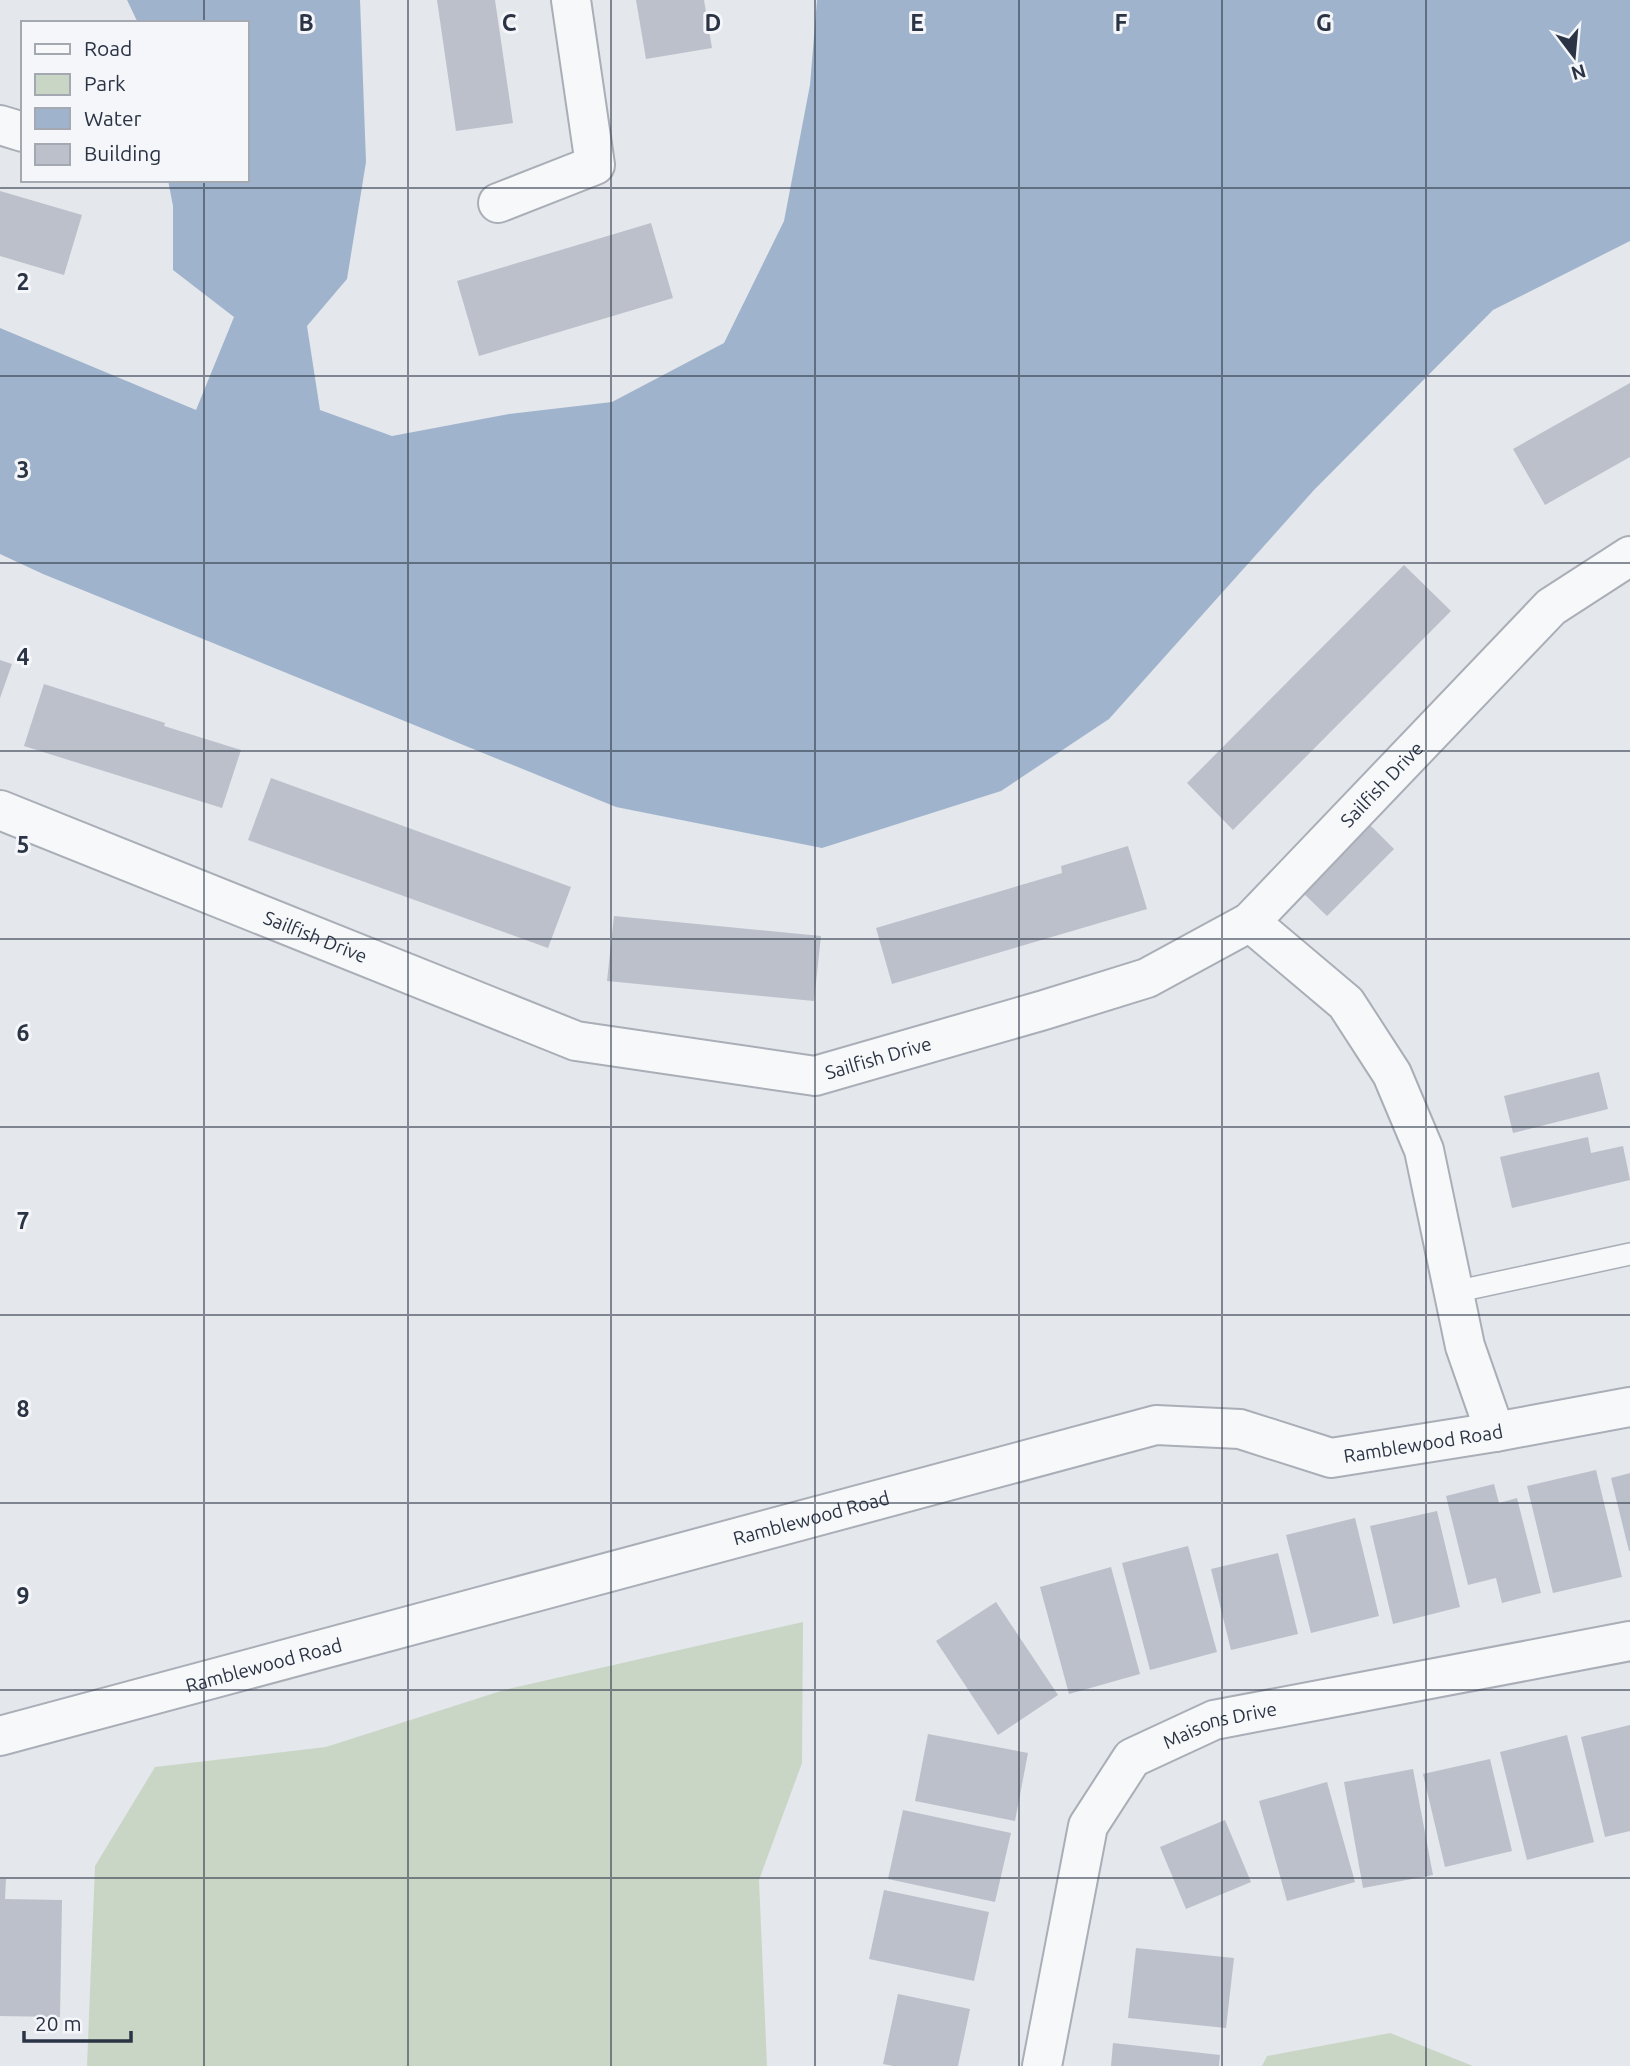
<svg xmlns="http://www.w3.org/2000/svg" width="1630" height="2066" font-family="Ubuntu,sans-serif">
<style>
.green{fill:#c9d6c5}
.water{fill:#9fb4cc}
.building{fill:#bbc0ca}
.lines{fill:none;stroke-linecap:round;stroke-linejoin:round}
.lane-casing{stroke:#a9aeb7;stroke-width:24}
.street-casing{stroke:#a9aeb7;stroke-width:42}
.lane{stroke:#f7f8fa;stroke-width:21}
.street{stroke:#f7f8fa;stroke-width:38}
.grid{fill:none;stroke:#2b3445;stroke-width:2;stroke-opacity:0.55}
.labels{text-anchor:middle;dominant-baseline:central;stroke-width:6;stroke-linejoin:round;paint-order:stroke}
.street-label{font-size:19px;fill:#2b3445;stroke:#f4f6f9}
.grid-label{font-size:23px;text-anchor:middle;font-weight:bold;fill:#2b3445;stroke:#f4f6f9;stroke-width:6;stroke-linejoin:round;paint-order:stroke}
</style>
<rect width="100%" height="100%" fill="#e4e7ec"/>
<path class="green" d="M803,1622l-1,141 -43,117 8,186h-680l8,-200 60,-99 171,-20 178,-57z
M1390,2033l83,33h-211l5,-10z"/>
<path class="water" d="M127,0h233l6,162 -19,117 -40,47 13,84 72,26 117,-22 103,-12 112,-59 60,-122 26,-136 7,-85h813v241l-137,69 -179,180 -205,229 -108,72 -179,57 -206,-41 -573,-233 -43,-20v-226l196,82 38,-93 -61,-47v-64l-5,-26h79v-157h-109z"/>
<path class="building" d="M437,0h58l18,123 -57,8z
M636,0h68l8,48 -66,11z
M0,191l82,24 -18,60 -64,-19z
M651,223l22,75 -194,58 -22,-75z
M1630,383v74l-85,48 -32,-56z
M1404,565l47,46 -218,219 -46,-47z
M0,660l12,4 -12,34z
M44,684l121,39 -1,3 77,24 -19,58 -198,-62z
M271,778l300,109 -23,61 -300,-108z
M1369,824l25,25 -67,67 -25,-24z
M1128,846l19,63 -255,75 -16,-56 186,-55 -1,-7z
M614,916l207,20 -7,65 -207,-20z
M1599,1072l9,37 -95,24 -9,-37z
M1588,1137l3,16 32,-7 7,34 -118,28 -12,-51z
M1596,1470l26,107 -69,16 -26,-107z
M1630,1473v78h-1l-18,-73z
M1494,1484l5,19 18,-5 24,95 -39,10 -6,-25 -28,7 -22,-89z
M1437,1511l23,96 -67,17 -23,-98z
M1355,1518l24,98 -68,17 -25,-98z
M1188,1546l29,106 -67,18 -28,-107z
M1278,1553l20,81 -67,16 -20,-81z
M1111,1567l29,107 -71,20 -29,-107z
M996,1602l62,93 -60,40 -62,-94z
M1630,1725v106l-25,6 -24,-100z
M928,1734l100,19 -13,68 -100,-20z
M1567,1735l27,107 -67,18 -27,-108z
M1490,1759l22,92 -67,16 -22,-93z
M1413,1769l20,106 -70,13 -19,-106z
M1327,1782l28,100 -68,19 -28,-100z
M903,1810l108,23 -16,69 -107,-23z
M1225,1820l26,62 -65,27 -26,-62z
M0,1879h6l-1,20 57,1 -2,117 -60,-1z
M884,1890l105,22 -15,69 -105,-22z
M1136,1948l98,10 -8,70 -98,-10z
M898,1994l72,15 -12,57h-65l-10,-2z
M1113,2043l107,12 -1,11h-108z"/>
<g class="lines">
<defs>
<path id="lane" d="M1454,1292l176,-38"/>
<g id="street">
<path d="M0,125l23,7"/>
<path d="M498,203l97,-38 -24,-165"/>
<path id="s1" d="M0,810l576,231 239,35 229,-66 103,-32 103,-56 301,-315 79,-51"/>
<path d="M1250,922l96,81 46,71 32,76 41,196 30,86"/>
<path id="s2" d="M0,1736l1156,-311 84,4 91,29 164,-26 135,-25"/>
<path id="s3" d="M1042,2066l46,-240 44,-68 82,-38 416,-79"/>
</g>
</defs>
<use href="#lane" class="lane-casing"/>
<use href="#street" class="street-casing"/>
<use href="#lane" class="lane"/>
<use href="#street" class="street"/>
</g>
<path class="grid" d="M204,0v23M408,0v2066M611,0v2066M815,0v2066M1019,0v2066M1222,0v2066M1426,0v2066M204,180v1886M0,188h1630M0,376h1630M0,563h1630M0,751h1630M0,939h1630M0,1127h1630M0,1315h1630M0,1503h1630M0,1690h1630M0,1878h1630"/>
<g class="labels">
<g class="street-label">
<text stroke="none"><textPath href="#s1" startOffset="1516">Sailfish Drive</textPath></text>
<text stroke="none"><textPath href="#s1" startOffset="340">Sailfish Drive</textPath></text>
<text stroke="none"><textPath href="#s1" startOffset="928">Sailfish Drive</textPath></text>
<text stroke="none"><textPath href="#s2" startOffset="1470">Ramblewood Road</textPath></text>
<text stroke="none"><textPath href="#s2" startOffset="840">Ramblewood Road</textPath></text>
<text stroke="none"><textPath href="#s2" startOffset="273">Ramblewood Road</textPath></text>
<text stroke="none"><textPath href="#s3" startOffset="420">Maisons Drive</textPath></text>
</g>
</g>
<g class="grid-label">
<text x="306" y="31">B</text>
<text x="509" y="31">C</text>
<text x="713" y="31">D</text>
<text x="917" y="31">E</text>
<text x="1121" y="31">F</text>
<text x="1324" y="31">G</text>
<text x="23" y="290">2</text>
<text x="23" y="478">3</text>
<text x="23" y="665">4</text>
<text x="23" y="853">5</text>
<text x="23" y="1041">6</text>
<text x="23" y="1229">7</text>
<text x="23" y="1417">8</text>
<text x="23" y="1604">9</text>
</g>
<rect x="21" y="21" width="228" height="161" fill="#f4f6f9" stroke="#a4a8b1" stroke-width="2"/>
<rect x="35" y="44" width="35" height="10" fill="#f7f8fa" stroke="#a4a8b1" stroke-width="2"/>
<text x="84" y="56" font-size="21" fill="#2b3445">Road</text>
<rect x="35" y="74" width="35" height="21" fill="#c9d6c5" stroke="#a4a8b1" stroke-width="2"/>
<text x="84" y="91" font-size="21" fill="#2b3445">Park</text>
<rect x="35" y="108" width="35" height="21" fill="#9fb4cc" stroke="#a4a8b1" stroke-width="2"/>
<text x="84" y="126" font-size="21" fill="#2b3445">Water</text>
<rect x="35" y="144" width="35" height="21" fill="#bbc0ca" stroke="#a4a8b1" stroke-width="2"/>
<text x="84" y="161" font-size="21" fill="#2b3445">Building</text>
<g transform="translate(1574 56) rotate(164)" stroke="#f4f6f9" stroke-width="5" paint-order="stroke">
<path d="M0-5L12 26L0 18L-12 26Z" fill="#2b3445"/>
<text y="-10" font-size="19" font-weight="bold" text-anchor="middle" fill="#2b3445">N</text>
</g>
<path d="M24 2031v10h107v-10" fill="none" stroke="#2b3445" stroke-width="3.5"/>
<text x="35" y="2031" font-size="21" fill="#2b3445" stroke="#f4f6f9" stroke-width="5" paint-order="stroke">20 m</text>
</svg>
